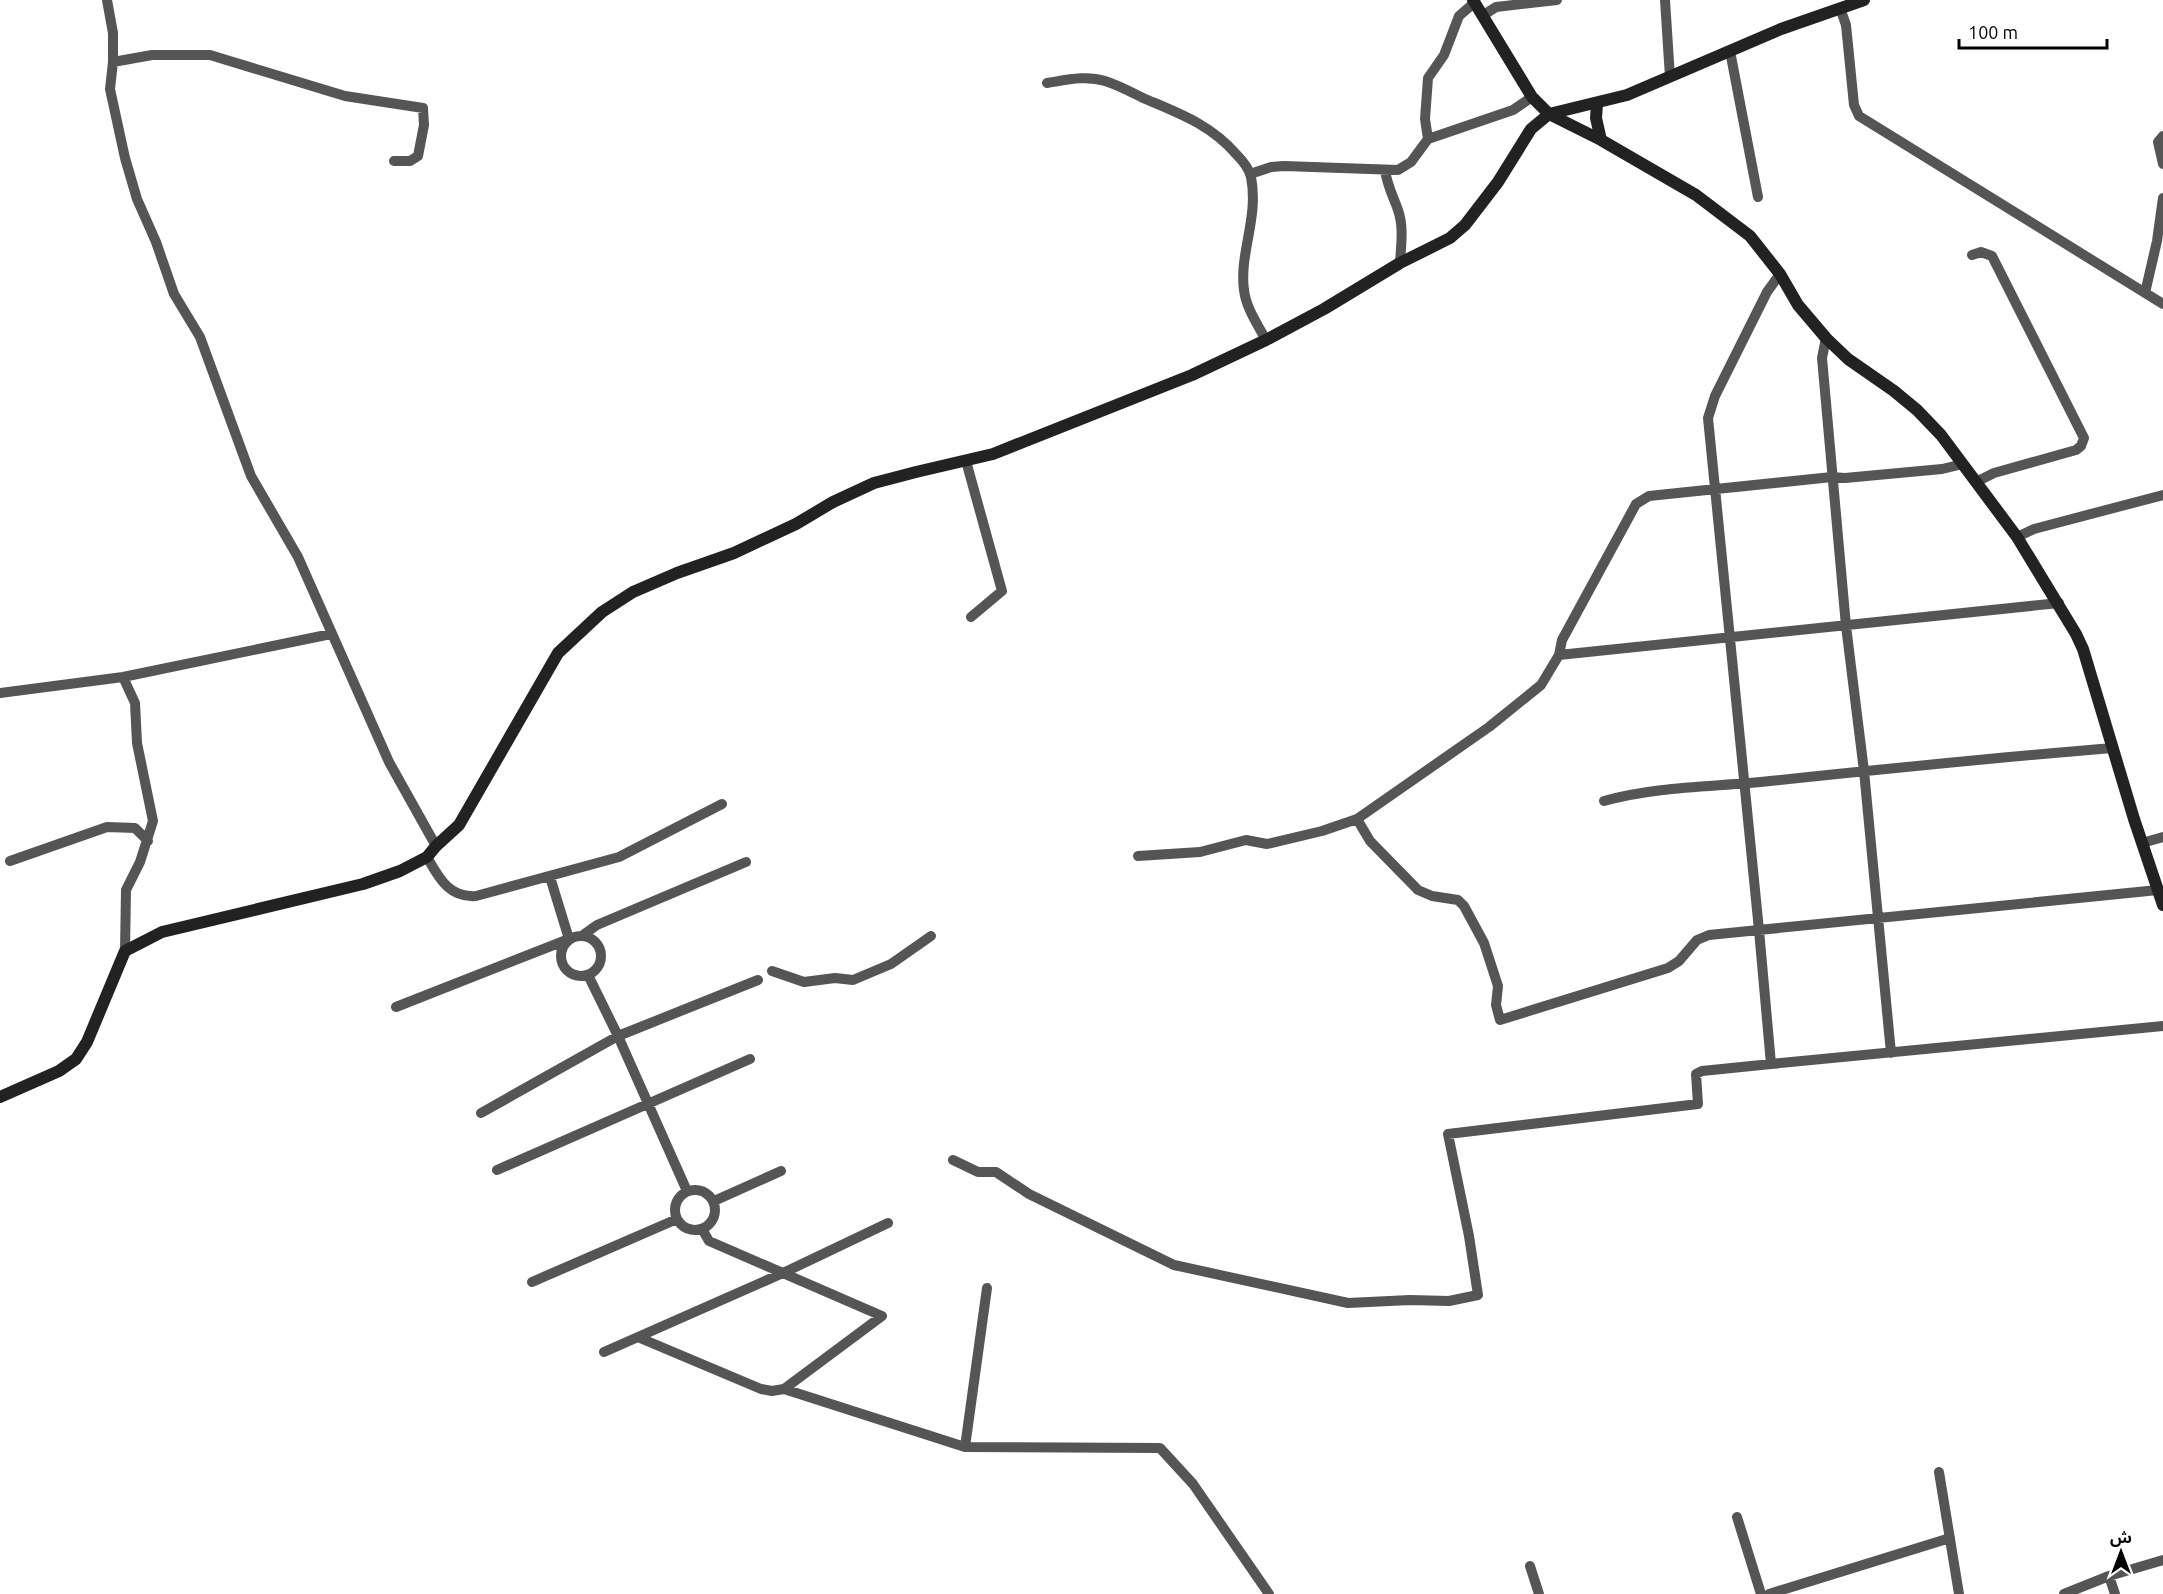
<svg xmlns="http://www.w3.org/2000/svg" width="2163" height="1594" font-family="Ubuntu,'Noto Sans Arabic',sans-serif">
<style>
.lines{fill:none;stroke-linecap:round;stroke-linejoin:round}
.street{stroke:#555;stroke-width:10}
.secondary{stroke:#222;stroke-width:12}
</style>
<rect width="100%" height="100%" fill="#fff"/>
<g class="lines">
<path class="street" d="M107,0l6,33v29l-3,27 15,69 12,41 19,43 18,52 26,43 51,139 47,81 91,205 47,84
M1665,0l5,77
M1840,8l6,17 8,80 5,11 304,188
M1482,16l14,-9 61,-7
M1730,51l28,146
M113,62l39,-7h58l135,41 78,12 1,17 -6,31 -8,5h-16
M1047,83c19,-3 39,-8 58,-2 13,4 26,11 38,17 35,15 67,26 93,56 6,6 13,14 15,23 8,41 -12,76 -7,113 2,18 14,35 22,50
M2163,136l-5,6 5,22
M1428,139l-3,-20 3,-41 16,-23 15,-39 15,-13
M1385,170c2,15 8,26 13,40 6,17 3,35 2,53
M1250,174l21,-7 13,-1 114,4 13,-8 17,-23 85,-29 19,-13
M1972,255l9,-3 11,4 92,182 -3,8 -5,4 -82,23 -18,9
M1780,274l-13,18 -52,104 -7,22 51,512 399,-40
M2145,293l12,-52 6,-43
M1826,338l-4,20 24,268 18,145 27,282
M966,461l36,130 -31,26
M2017,537l17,-8 129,-34
M1559,655l500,-52
M123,677l12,26 2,40 16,78 -13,41 -14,28 -1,61
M0,693l123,-16 208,-43
M1604,801c53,-15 111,-14 166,-20 114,-12 229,-24 343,-33
M1357,819l13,22 48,49 14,6 26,4 6,6 20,37 14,43 -2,19 4,15 168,-52 11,-7 18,-21 12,-5 50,-5 12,134 392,-38
M2142,843l21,-6
M1138,856l62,-4 46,-12 21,4 55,-13 35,-12 132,-92 52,-42 18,-30 3,-15 74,-136 13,-8 183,-19 13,1 97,-9 21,-5
M427,857c12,21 22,41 49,39l143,-39 103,-53
M10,861l97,-34 28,1 13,13
M583,935l14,-10 149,-63
M561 956a20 20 0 1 1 40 0a20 20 0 1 1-40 0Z
M772,971l32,11 31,-4 18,2 38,-16 40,-28
M588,975l30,61 69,155
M396,1007l173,-68 -19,-62
M481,1113l137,-77 140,-56
M953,1160l25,12h18l33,22 145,71 174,38 62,-3 39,1 29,-6 -9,-59 -21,-102 250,-30 -2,-30 6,-3 69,-7
M497,1170l253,-111
M675 1210a20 20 0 1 1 40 0a20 20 0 1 1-40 0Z
M714,1201l67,-30
M702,1229l7,12 173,75 -98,73
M532,1282l145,-63
M640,1338l121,51 11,2 12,-2 181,58 195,1 33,36 76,110
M604,1352l179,-79 105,-50
M965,1447l22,-159
M1939,1472l20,122
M1737,1517l24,77
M1530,1566l9,28
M2109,1576l6,18
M1769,1594l181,-56
M2064,1594l45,-18 54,-16"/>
<path class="secondary" d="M1473,0l59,97 17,17 52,26 95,55 54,41 30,38 18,31 28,33 22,21 46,32 23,19 24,25 76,102 59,97 7,15 51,170 29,86
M1597,104l-1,14 5,22
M0,1097l59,-26 17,-12 11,-17 38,-91 37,-19 201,-48 37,-13 27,-14 9,-11 23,-21 99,-172 44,-41 31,-20 44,-19 57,-20 62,-29 37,-22 41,-19 42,-11 77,-18 199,-79 74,-35 58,-31 76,-46 50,-25 15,-13 33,-43 33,-53 18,-15 78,-19 154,-66 83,-29"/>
</g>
<g transform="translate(2121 1552)" stroke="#ffffff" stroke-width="4.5" paint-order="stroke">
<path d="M0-4.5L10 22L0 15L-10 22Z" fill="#000000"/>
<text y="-9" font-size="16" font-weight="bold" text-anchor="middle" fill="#000000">ش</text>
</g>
<path d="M1959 39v9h148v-9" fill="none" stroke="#000000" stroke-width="3"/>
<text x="1968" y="39" font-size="18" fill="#000000" stroke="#ffffff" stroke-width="4.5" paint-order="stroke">100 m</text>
</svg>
